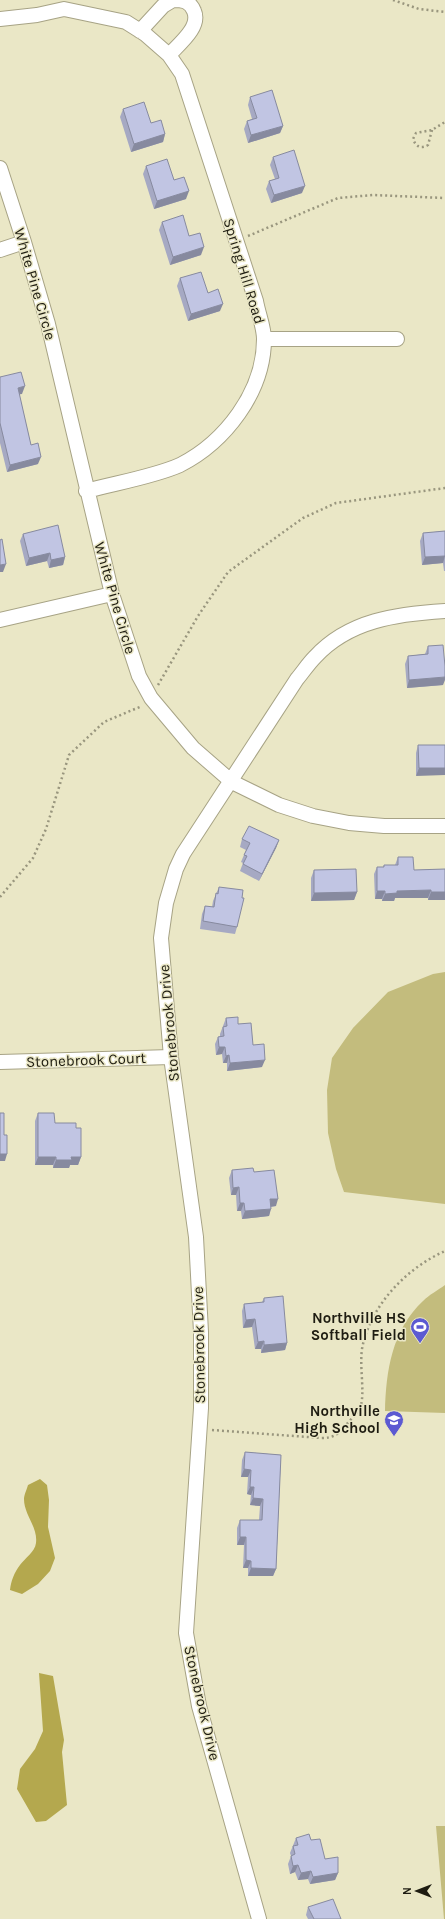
<svg xmlns="http://www.w3.org/2000/svg" width="445" height="1919" font-family="Karla,sans-serif">
<style>
.park{fill:#c3bc7d}
.water{fill:#b4a84e}
.lines{fill:none;stroke-linecap:round;stroke-linejoin:round}
.street-casing{stroke:#a7a385;stroke-width:16}
.path{stroke:#99967e;stroke-width:2.5;stroke-dasharray:2 3;stroke-linecap:butt}
.street{stroke:#fff;stroke-width:14}
.wall{fill:#a6a9c3}
.shaded-wall{fill:#878a9f}
.building{fill:#c1c5e3;stroke:#878a9f}
.labels{text-anchor:middle;dominant-baseline:central;stroke-width:3;stroke-linejoin:round;paint-order:stroke}
.street-label{font-size:15px;fill:#1e1c11;stroke:#eae7c6}
.poi-label{font-size:15px;font-weight:bold;fill:#1e1c11;stroke:#eae7c6;text-anchor:end}
</style>
<rect width="100%" height="100%" fill="#eae7c6"/>
<path class="park" d="M445,972v232l-101,-12 -8,-23 -8,-36 -1,-43 5,-32 21,-30 35,-36 45,-18z
M445,1285v128l-60,-2c1,-40 7,-81 38,-110 6,-6 15,-11 22,-16z
M436,1826h9v93h-1z"/>
<path class="water" d="M40,1479l7,6 2,15 -1,27 7,31 -5,13 -12,13 -16,10 -12,-4c1,-9 4,-17 10,-25 5,-7 15,-13 16,-22 2,-16 -12,-28 -12,-44 0,-4 3,-10 4,-14z
M39,1673l14,3 11,64 -2,12 5,53 -21,16 -10,1 -19,-33 3,-20 15,-20 8,-18z"/>
<g class="lines">
<defs>
<path id="street" d="M0,19l37,-4 27,-6 62,13 19,12 24,21 13,19 74,227c2,12 8,26 8,38 0,53 -39,103 -84,126 -27,12 -65,18 -94,26
M140,31l23,-25 10,-6
M169,55c10,-11 32,-28 25,-44 -4,-10 -11,-11 -21,-11
M0,168l24,74 24,82 64,270 27,82 12,22 42,50 39,34 47,23 34,11 36,7 35,3h61
M0,250l24,-8
M264,339h133
M0,620l112,-26
M0,1062l171,-5
M259,1919l-60,-213 -13,-73 15,-225v-76l-5,-95 -25,-180 -10,-119 5,-35 10,-34 7,-15 114,-175c6,-7 11,-15 18,-22 34,-37 82,-43 130,-46"/>
</defs>
<use href="#street" class="street-casing"/>
<path class="path" d="M393,0l26,9 26,3
M432,130l-4,15c-7,4 -12,2 -15,-6l3,-6 16,-3 13,-8
M248,236l90,-38 35,-3 72,3
M158,685l40,-69 30,-44 75,-54 33,-15 109,-15
M0,897l33,-39 13,-29 23,-74 35,-33 38,-16
M212,1430l109,8c13,0 18,-4 25,-13 5,-6 11,-11 14,-17 6,-15 -2,-45 3,-64 10,-41 44,-76 82,-93"/>
<use href="#street" class="street"/>
</g>
<path class="wall" d="M250,97l33,29 -3,7 -32,10 -4,-14 3,-8 5,-2 -4,-14z
M123,109l28,14 14,11 -2,8 -32,10 -11,-35z
M273,157l29,36 -31,10 -5,-14 3,-8 6,-2 -5,-14z
M146,166l28,14 12,19 -32,10 -11,-35z
M162,222l27,14 12,19 -31,10 -11,-35z
M180,278l28,15 12,18 -32,10 -11,-35z
M0,377l22,17h-3l12,51 7,19 -31,8 -7,-29z
M445,531v40h-1l-1,-8 -21,2 -2,-24 3,-8z
M23,534l42,23 -2,8 -14,3 -2,-7 -21,5 -6,-25z
M428,646l15,39 -36,3 -2,-24 3,-8 17,-2z
M418,745h27l-29,31v-23z
M242,839l37,1 -3,8 -17,33 -19,-10 3,-8 -2,-1 5,-12 -6,-3z
M398,857l16,13 31,-1v31h-17v-2h-33l-1,3h-12v-2h-7l-1,-25 3,-7h6l1,-2h11z
M314,870l43,22 -3,8 -43,1v-23z
M219,887l18,40 -2,7 -35,-5 2,-15 3,-8 7,1 1,-6z
M226,1018l12,6 15,21 9,22 -35,4v-8h-4l-1,-9 -6,1 -1,-11 3,-7 2,-1v-2z
M38,1113l17,10 21,5 5,29 -3,8h-8l-1,3h-16v-3h-18v-44z
M232,1170l22,2 22,34 -5,1 -2,9 -27,3 -1,-8h-4l-1,-16h-5l-2,-17z
M264,1298l23,45 -2,7 -24,3v-4h-6l-3,-22 -9,1 -1,-17 2,-7 18,-2z
M245,1452l36,3 -5,114 -3,7h-25v-8h-5l1,-23h-7v-17l3,-8h19l1,-14 -10,-1 1,-10 -4,-1 1,-17h-7l1,-17z
M296,1838l15,2 14,19 13,14 -3,7 -25,4 -2,-5 -10,1 -3,-8 -5,2 -2,-10 3,-8 -1,-3z
M308,1907l33,12h-33l-2,-4z"/>
<path class="shaded-wall" d="M283,126l-3,7 -32,10 3,-8z
M165,134l-2,8 -32,10 3,-8z
M305,186l-3,7 -31,10 3,-8z
M189,191l-3,8 -32,10 3,-8z
M204,247l-3,8 -31,10 3,-8z
M223,304l-3,7 -32,10 3,-7z
M25,386l-3,8 -7,1 3,-7z
M41,457l-3,7 -31,8 3,-7z
M50,553l-3,8 -21,5 3,-8z
M445,556l-2,7 -21,2 3,-8z
M65,557l-2,8 -14,3 2,-8z
M6,564l-3,8h-3v-7z
M445,677v3l-2,5 -36,3 2,-8z
M419,768h26v7l-29,1z
M279,840l-3,8 -17,33 3,-7z
M431,890l-3,8h-33l-1,3h-12l3,-7 12,-3z
M377,891h8l-3,8h-7z
M357,892l-3,8 -43,1 3,-8z
M431,892h14v8h-17z
M219,1047h6l-3,7 -6,1z
M229,1055l-2,8h-4l3,-7z
M265,1060l-3,7 -35,4 3,-8z
M0,1154h7l-2,7h-5z
M38,1157h18l-3,8h-18z
M71,1157h10l-3,8h-8l-1,3h-16l3,-8z
M239,1187l-3,8h-5l2,-7z
M270,1199h8l-2,7 -8,1z
M240,1203h4l-3,8h-4z
M271,1209l-2,7 -27,3 3,-8z
M255,1319l-3,8 -9,1 3,-8z
M264,1341l-3,8h-6l3,-7z
M287,1343l-2,7 -24,3 3,-8z
M244,1469l7,1 -3,7h-7z
M250,1487h4l-3,8 -4,-1z
M253,1498l10,1 -3,7 -10,-1z
M240,1537h6l-2,8h-7z
M246,1560l5,1 -3,7h-5z
M251,1568l25,1 -3,7h-25z
M298,1865l-3,7 -5,2 3,-8z
M311,1871l-3,8 -10,1 3,-7z
M338,1873l-3,7 -25,4 3,-7z"/>
<path class="building" d="M272,90l11,36 -32,9 -4,-14 10,-3 -7,-21z
M144,102l7,21 10,-3 4,14 -31,10 -11,-35z
M294,150l11,36 -31,9 -5,-14 10,-3 -6,-21z
M167,159l7,21 10,-3 5,14 -32,10 -11,-35z
M183,215l6,21 11,-3 4,14 -31,10 -11,-35z
M201,272l7,21 10,-4 5,15 -32,10 -11,-36z
M21,372l4,14 -7,2 13,57 7,-2 3,14 -31,8 -10,-42v-46z
M58,525l7,32 -14,3 -1,-7 -21,5 -6,-24z
M445,531v25l-20,1 -2,-24z
M2,539l4,25 -6,1v-25z
M443,645l2,21v11l-36,3 -1,-24 20,-2v-8z
M418,745h27v23h-26z
M249,826l30,14 -17,34 -19,-10 4,-8 -3,-1 6,-12 -8,-4z
M398,857h15l1,13 31,-1v23h-14v-2l-34,1v2l-12,1v-3h-8v-24h7v-2h14z
M356,869l1,23 -43,1v-23z
M219,887l24,3 -1,8h2l-7,29 -34,-6 2,-15 9,1 2,-14 2,1z
M238,1017v7l13,-1 2,22 11,-1 1,16 -35,3 -1,-8 -3,1 -1,-9h-6l-1,-10 6,-1 -1,-9 4,-1 -1,-8z
M0,1113h4v22h3v19h-7z
M38,1113h16l1,10h21v5h5v29h-10l1,3h-16v-3h-18z
M253,1168l1,4 20,-2 4,29h-8l1,10 -26,2 -1,-8h-4l-1,-16 -6,1 -1,-18z
M283,1296l4,47 -23,2v-4l-6,1 -3,-23 -9,1 -2,-16 20,-2v-4z
M245,1452l36,3 -5,114 -25,-1v-7l-5,-1v-23h-6v-17h22l1,-21 -10,-1 1,-11h-4l1,-17 -7,-1z
M309,1834l2,6 9,-1 5,20 13,-2v16l-25,4 -2,-6 -10,2 -3,-8 -5,1 -2,-10 4,-2 -2,-8 5,-1 -2,-7z
M333,1899l8,20h-27l-6,-12z"/>
<defs>
<symbol id="stadium-pin" viewBox="-11 -11 22 30"><path d="M0 17L-7.5 6A9.5 9.5 0 1 1 7.5 6Z" fill="#5c5ad2" stroke="#eae7c6"/><path d="M0-5a6.5 5 0 1 0 0 10a6.5 5 0 1 0 0-10ZM-3.5-1.8h7v3.6h-7Z" fill="#fff"/></symbol>
<symbol id="school-pin" viewBox="-11 -11 22 30"><path d="M0 17L-7.5 6A9.5 9.5 0 1 1 7.5 6Z" fill="#5c5ad2" stroke="#eae7c6"/><path d="M0-5L7-2L0 1L-7-2ZM-4 1L0 2.5L4 1V4Q0 6-4 4Z" fill="#fff"/></symbol>
</defs>
<g fill-rule="evenodd">
<use href="#stadium-pin" x="409" y="1316" width="22" height="30"/>
<use href="#school-pin" x="383" y="1409" width="22" height="30"/>
</g>
<g class="labels">
<g class="street-label">
<text transform="translate(244 271) rotate(73)">Spring Hill Road</text>
<text transform="translate(35 284) rotate(74)">White Pine Circle</text>
<text transform="translate(115 598) rotate(74)">White Pine Circle</text>
<text transform="translate(169 1023) rotate(-95)">Stonebrook Drive</text>
<text transform="translate(86 1060) rotate(-2)">Stonebrook Court</text>
<text transform="translate(199 1345) rotate(-91)">Stonebrook Drive</text>
<text transform="translate(202 1703) rotate(77)">Stonebrook Drive</text>
</g>
<g class="poi-label">
<text x="406" y="1318">Northville HS<tspan x="406" dy="17">Softball Field</tspan></text>
<text x="380" y="1411">Northville<tspan x="380" dy="17">High School</tspan></text>
</g>
</g>
<g transform="translate(417 1891) rotate(270)" stroke="#eae7c6" stroke-width="3" paint-order="stroke">
<path d="M0-3L7 15L0 10L-7 15Z" fill="#1e1c11"/>
<text y="-6" font-size="11" font-weight="bold" text-anchor="middle" fill="#1e1c11">N</text>
</g>
</svg>
